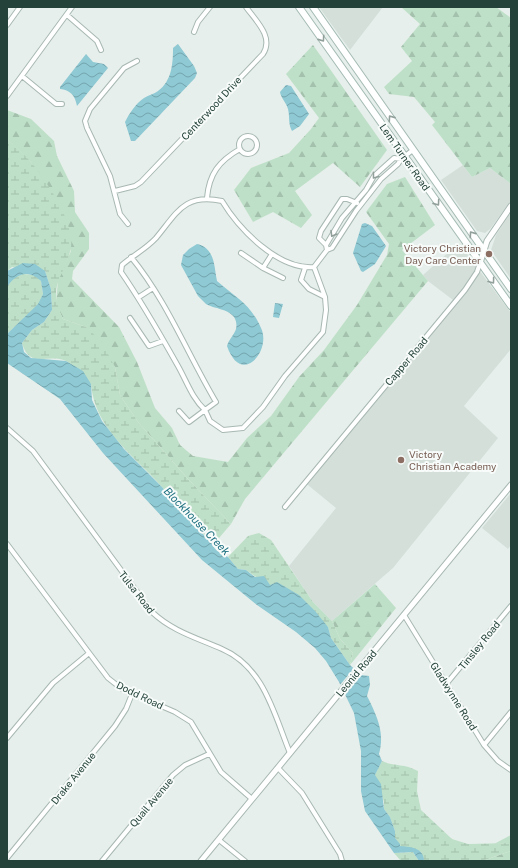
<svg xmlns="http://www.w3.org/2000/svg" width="518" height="868" font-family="'Public Sans',sans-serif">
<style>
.built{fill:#d4dfda}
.forest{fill:url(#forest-firs)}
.wetland{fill:url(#wetland-marsh)}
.water{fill:url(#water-waves)}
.pier{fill:#e6efeb}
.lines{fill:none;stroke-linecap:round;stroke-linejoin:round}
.minor-casing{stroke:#a8b8b2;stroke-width:6}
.tertiary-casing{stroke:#a8b8b2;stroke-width:7}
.secondary-casing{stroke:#a4bbb3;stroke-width:8}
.minor{stroke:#fff;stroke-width:4}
.tertiary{stroke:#fff;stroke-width:5}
.secondary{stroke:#fff;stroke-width:6}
.oneway{stroke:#92a09c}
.education-dot{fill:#8d6e63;stroke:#f7fbf9;stroke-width:1.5}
.labels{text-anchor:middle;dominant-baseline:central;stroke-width:4;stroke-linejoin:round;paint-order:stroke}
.street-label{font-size:10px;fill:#24423a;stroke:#f7fbf9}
.education-label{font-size:10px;fill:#785e54;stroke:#f7fbf9;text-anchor:end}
.water-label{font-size:11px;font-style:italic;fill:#1c6f80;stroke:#f7fbf9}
</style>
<defs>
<pattern id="forest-firs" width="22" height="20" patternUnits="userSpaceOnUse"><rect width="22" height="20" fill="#bfe0c8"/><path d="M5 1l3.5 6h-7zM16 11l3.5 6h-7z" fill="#a4c1ad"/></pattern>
<pattern id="wetland-marsh" width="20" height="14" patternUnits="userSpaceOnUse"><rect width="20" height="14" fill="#bfe0c8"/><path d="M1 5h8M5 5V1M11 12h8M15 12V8" fill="none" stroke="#a4c1ad"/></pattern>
<pattern id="water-waves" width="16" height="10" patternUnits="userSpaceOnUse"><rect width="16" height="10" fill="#8ec9d4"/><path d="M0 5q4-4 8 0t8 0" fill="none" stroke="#74a5ad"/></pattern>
</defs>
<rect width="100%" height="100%" fill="#e6efeb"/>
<path class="built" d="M319,7h64l-33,43z
M463,165l9,12 18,-9 21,16v17l-21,28 -5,4 -8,-2 -36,-51z
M511,212v67l-20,-29 5,-15z
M459,243l52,70v36l-47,57 34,32 -105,130 -61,53 -19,-19 -24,-36 47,-58 -33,-27 150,-181 -25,-19 -5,-6z
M511,493v52l-3,4 -26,-21z"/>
<path class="forest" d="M401,7h95l15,11v166l-21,-16 -18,9 -40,-52 3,-3 -21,-25 -25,-3 -5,-7 28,-26 -11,-14 19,-23z
M313,45l74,105 -27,37 -27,-24 -38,28 17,24 -11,13 -28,-16 -20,10 -19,-32 17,-22 38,-15 22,-24 8,-11 -33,-44z
M7,110l24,9 23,22 3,15 17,35 1,21 14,21v16l-16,22 -1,8 47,48 18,35 18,46 17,20 8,17 13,11 35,6 19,-24 24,-22 28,-39 25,-27 33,-45 30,-50 2,-11 -23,-32 21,-28 18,-7 30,48 -33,25 26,31 -183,218 -14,25 -43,-45 -50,-57 -18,-27 -5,-28 -29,-40 -23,-8 -7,-15 2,-24 13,-29 -40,-89 -24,-23z
M375,584l21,24 -46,57 3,-12 -13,-14 -8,-18z
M511,835v8l-17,1z
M511,851v10h-29z"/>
<path class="wetland" d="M7,139c8,7 17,15 24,23 16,20 47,64 39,90 -9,30 -22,34 -7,67l23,8 15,14 14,26 5,28 18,27 50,57 43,45 -18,21c-18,-19 -34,-39 -51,-58 -28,-32 -67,-57 -71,-103 -6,-6 -18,-20 -25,-23 -18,-8 -36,9 -44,-18l10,-13 12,-8 8,-12 -1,-21 -6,-18 -33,-4 -5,4z
M23,274l12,1 6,6 2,13 -4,10 -32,30v-47l6,-9z
M259,533l12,7 42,62 19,19 8,18 13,14 -3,12 -19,-27 -3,-11 -82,-57 -8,-1 -10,-12 20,-21z
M284,599l7,2 8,9 -1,2 -17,-10z
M382,761c13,6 21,2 36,10l-1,20 4,19 31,29 16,5 43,-1v8l-29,10h-58l-3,-9 -20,-5 -6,-9v-7l-5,-14 -6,-8v-7l-9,-27z
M413,852l6,9h-18l-7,-8z"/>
<path class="water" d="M178,44l16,22 3,7 -2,5 -60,63h-4l-6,-19c4,-8 11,-19 19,-24 5,-3 10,-4 14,-7 14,-10 15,-28 15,-43z
M86,54l7,8 11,2 4,4 -31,38c-2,-11 -7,-16 -17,-17v-2z
M286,85l5,1 18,28 -9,12 -8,5c-4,-7 -2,-14 -4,-22 -2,-7 -7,-11 -8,-17z
M365,223l7,3 14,20 -11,18 -12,8 -2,-1 -8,-18 9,-29z
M197,244c18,4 17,22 20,37 19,17 33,22 44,47 11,23 -20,59 -34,18 2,-7 7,-11 9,-17 4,-20 -20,-19 -30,-25l-8,-8 -17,-31 2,-10 6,-6z
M23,263l12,1 10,7 6,18 1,21 -8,12 -12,8 -10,13 2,9 7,6 35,3 17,10 8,13 1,16 10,21 22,28 38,38 25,30 26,28 2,4 13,8 10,12 8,1 9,7 9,-1 6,9 7,-3 22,13 16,16 13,16 3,11 19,27 11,10 8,1 1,9 -3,11c10,20 18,36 12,58l3,7 -7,14 6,9 3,25 6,8 5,14v7l5,6v2c9,1 24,1 24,15h-5l-6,-9 -19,1 -29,-42 -4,-20v-40l-7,-38 -15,-31 -13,-21 -11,-13 -19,-16 -39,-27 -55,-45 -99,-107 -43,-54 -53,-36v-29l31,-30 5,-10 -2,-13c-12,-12 -25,-8 -34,6v-16z
M275,303l8,1 -4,14 -6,-1z"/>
<path class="pier" d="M355,667l7,6 -19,23 -4,-10z"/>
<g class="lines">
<defs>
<path id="minor" d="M67,15l30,26 4,9
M7,25l13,-18
M194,32l4,-10 12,-15
M22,76l34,28h6
M7,96l65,-89
M239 145a9 9 0 1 1 18 0a9 9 0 1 1-18 0Z
M401,159l-7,-1 -20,18 -8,14 -24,28 -16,27 1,5 5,-2 24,-37 25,-32 17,-15 3,-5 12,-9
M115,191l20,-5 6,-4 122,-128c11,-17 -7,-33 -17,-47
M207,198c2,-24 12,-37 33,-49
M128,224l-8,-10 -10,-38 -23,-48 -2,-7 5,-12 34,-41 13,-7
M326,245l-7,-7 2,-7 21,-32h5l10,4
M241,253l22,15
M272,254l-9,14 20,10
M131,257c36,44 56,96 85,145l-11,8c-13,-12 -18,-28 -27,-44 -18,-32 -36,-64 -57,-94l1,-7c10,-9 24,-16 34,-27 21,-25 28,-45 66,-37 17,28 56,69 92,66l13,-17
M314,267l11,30
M139,297l14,-9
M130,318l19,28 14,-5
M179,411l10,11 16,-12 5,11 13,9 20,-2 20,-21 22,-31 38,-44 3,-22 -1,-13 -16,-8 -8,-9 4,-12
M7,428l26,23 119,161c20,19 45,26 70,37 42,18 52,65 68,104
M285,507l180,-217 12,-18 3,-9
M7,544l101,134 14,11 53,23 16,10 30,50 31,27
M404,615l80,130 14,16 13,9
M447,683l64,-77
M7,738l46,-55 35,-29
M484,745l27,-33
M278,768l24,25 38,61 2,7
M219,840l26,21
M7,858l108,-132 11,-17 6,-15
M102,861l71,-86 12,-10 24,-11"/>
<path id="tertiary" d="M480,263l7,-22 24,-35
M201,861l310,-376"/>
<path id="secondary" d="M299,7l212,299
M313,7l198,282"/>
</defs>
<use href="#minor" class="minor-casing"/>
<use href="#tertiary" class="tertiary-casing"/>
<use href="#secondary" class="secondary-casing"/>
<use href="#minor" class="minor"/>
<use href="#tertiary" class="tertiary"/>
<use href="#secondary" class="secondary"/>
</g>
<defs><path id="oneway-chevron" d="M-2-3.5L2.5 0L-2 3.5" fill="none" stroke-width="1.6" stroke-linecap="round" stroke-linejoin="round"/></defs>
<g class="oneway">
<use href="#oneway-chevron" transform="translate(322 39) rotate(55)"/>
<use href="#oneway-chevron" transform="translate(391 118) rotate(-125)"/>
<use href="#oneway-chevron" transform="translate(375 176) rotate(127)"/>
<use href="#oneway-chevron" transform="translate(437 203) rotate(55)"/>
<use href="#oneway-chevron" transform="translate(333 234) rotate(121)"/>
<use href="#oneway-chevron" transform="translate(472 234) rotate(-125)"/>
<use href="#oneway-chevron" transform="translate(492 281) rotate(54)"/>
</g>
<g class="education-dot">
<circle cx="489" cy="254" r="4"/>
<circle cx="401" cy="460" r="4"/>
</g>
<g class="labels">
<g class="street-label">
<text transform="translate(211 108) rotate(-47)">Centerwood Drive</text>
<text transform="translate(405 157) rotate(55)">Lem Turner Road</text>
<text transform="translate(406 361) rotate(-50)">Capper Road</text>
<text transform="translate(137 592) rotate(52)">Tulsa Road</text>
<text transform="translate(479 645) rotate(-51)">Tinsley Road</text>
<text transform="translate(356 673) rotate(-50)">Leonid Road</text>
<text transform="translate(140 695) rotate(26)">Dodd Road</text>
<text transform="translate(454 696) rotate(58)">Gladwynne Road</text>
<text transform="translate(73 778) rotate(-51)">Drake Avenue</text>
<text transform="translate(151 802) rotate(-50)">Quail Avenue</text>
</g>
<g class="education-label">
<text x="481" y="248">Victory Christian<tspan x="481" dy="12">Day Care Center</tspan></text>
<text x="409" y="454" text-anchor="start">Victory<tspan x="409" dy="12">Christian Academy</tspan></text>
</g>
<g class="water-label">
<text transform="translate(197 521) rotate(46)">Blockhouse Creek</text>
</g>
</g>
<rect width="518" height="868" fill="none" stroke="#24423a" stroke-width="16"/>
</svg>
